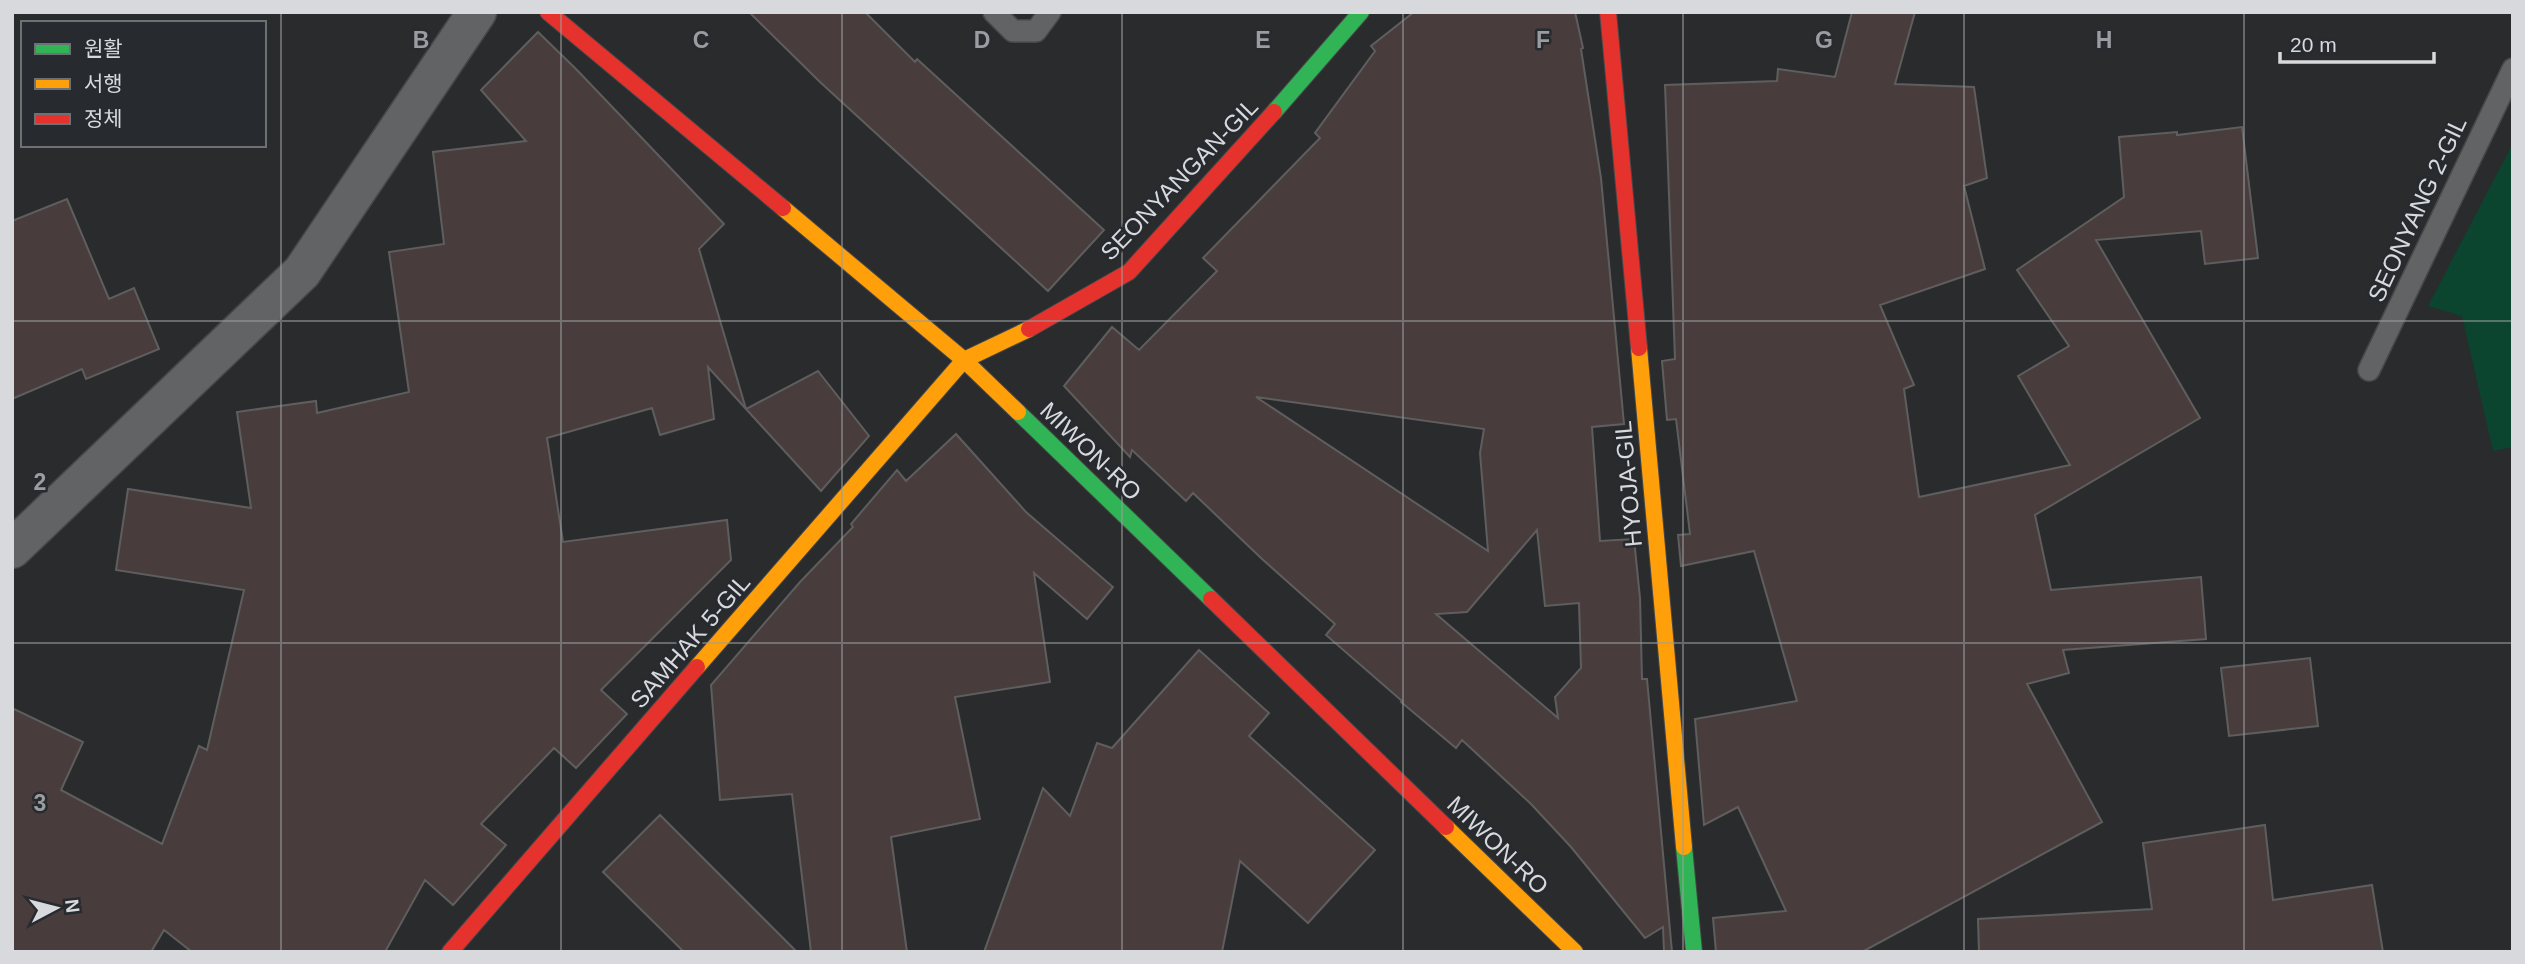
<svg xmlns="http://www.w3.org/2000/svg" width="2525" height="964" font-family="Helvetica,'Noto Sans KR',sans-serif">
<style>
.green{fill:#0b442f}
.building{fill:#483d3c;stroke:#5f5e5e;stroke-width:2;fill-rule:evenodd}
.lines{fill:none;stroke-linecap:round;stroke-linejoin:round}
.lane-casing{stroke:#454749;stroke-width:24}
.street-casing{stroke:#454749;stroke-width:41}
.fast-casing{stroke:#454749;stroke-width:18}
.slow-casing{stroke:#454749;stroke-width:18}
.jam-casing{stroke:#454749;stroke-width:18}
.lane{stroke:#626365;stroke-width:21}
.street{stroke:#626365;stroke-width:38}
.fast{stroke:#30b455;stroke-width:16}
.slow{stroke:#ff9f0a;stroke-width:16}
.jam{stroke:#e5322d;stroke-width:16}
.grid{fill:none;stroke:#9a9c9f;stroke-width:2;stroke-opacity:0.55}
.labels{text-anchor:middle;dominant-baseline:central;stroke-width:5;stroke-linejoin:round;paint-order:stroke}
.street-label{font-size:24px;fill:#d7d9dc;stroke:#272a2f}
.grid-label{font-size:23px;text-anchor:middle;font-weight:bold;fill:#9a9c9f;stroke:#272a2f;stroke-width:5;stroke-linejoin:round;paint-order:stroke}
</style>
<rect width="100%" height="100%" fill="#292b2d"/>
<path class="green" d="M2513,143v304l-20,4 -31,-135 -34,-10z"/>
<path class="building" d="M749,12h116l50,50 2,-3 187,171 -56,61 -228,-209z
M1414,12h161l8,36 -2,1 20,129 23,246 -32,3 8,114 34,-2 6,59 2,81h5l25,273h-8l-1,-25 -18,11 -74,-91 -40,-43 -69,-64 -6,8 -55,-46 1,-1 -76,-66 9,-11 -73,-65 -69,-66 -7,8 -54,-51 -2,7 -66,-71 48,-59 27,23 78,-79 -14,-13 117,-120 -5,-5 60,-82 -4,-5zM1256,397l228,32 -4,24 8,98zM1537,530l8,76 34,-3 2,65 -26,29 3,21 -122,-104 31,-2z
M1852,12h63l-20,72 79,3 13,91 -23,8 21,83 -105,36 34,80 -10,4 15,108 151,-32 -52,-89 51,-30 -52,-76 107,-73 -5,-60 58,-5v3l65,-8 16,131 -53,6 -4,-33 -105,9 104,178 -165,97 16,75 150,-13 5,62 -143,11 6,23 -42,11 75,138 -240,130h-146l-3,-34 73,-7 -48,-104 -34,18 -9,-106 102,-18 -43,-150 -73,15 -3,-31 12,-1 -14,-115 -9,1 -5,-59 13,-2 -10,-274 112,-4 1,-12 57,8z
M538,32l39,38 147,154 -25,25 47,160 -38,-42 6,52 -54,16 -8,-27 -105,30 16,104 164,-22 4,40 -130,130 26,24 -51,54 -22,-20 -73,76 25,21 -53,60 -28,-25 -40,72h-193l-28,-22 -13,22h-139v-244l71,34 -22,48 101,54 37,-98 8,4 37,-160 -128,-20 12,-81 123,19 -14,-96 79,-11 1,12 92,-21 -20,-140 55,-8 -11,-92 93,-11 -45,-51z
M67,199l42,100 25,-11 25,61 -73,30 -4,-10 -70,30v-178z
M818,371l51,65 -48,55 -75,-82z
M956,434l70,78 87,75 -26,32 -53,-46 16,109 -95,15 25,122 -89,18 16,115h-96l-19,-158 -72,6 -9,-115 89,-103 53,-55 -2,-3 46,-54 9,11z
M1199,650l70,63 -20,23 126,114 -67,73 -68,-62 -18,91h-238l59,-164 27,28 27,-73 15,5z
M2310,658l8,68 -89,10 -8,-68z
M660,815l137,137h-113l-81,-80z
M2265,825l8,75 99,-15 11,67h-404l-1,-33 174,-10 -9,-66z"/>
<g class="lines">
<defs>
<path id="lane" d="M994,12l19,19h23l14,-19
M2369,370l144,-301"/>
<path id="street" d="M12,549l290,-277 175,-260"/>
<path id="fast" d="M1274,112l87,-100
M1018,412l193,187
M1684,847l10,105"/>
<path id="slow" d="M783,208l181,152 54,52
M1639,348l45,499
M697,667l267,-307 65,-31
M1446,827l129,125"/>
<path id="jam" d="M548,12l235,196
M1608,12l31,336
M1029,329l100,-57 145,-160
M1211,599l235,228
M450,952l247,-285"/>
</defs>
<use href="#lane" class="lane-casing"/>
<use href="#street" class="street-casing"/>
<use href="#fast" class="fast-casing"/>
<use href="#slow" class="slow-casing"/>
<use href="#jam" class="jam-casing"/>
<use href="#lane" class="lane"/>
<use href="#street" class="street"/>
<use href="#fast" class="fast"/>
<use href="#slow" class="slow"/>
<use href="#jam" class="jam"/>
</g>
<path class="grid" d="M281,12v940M561,12v940M842,12v940M1122,12v940M1403,12v940M1683,12v940M1964,12v940M2244,12v940M12,321h2501M12,643h2501"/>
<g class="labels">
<g class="street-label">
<text transform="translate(1179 179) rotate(-46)">SEONYANGAN-GIL</text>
<text transform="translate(2417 209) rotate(-65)">SEONYANG 2-GIL</text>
<text transform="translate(1091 451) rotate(44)">MIWON-RO</text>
<text transform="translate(1628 484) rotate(-95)">HYOJA-GIL</text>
<text transform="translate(690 641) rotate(-49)">SAMHAK 5-GIL</text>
<text transform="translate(1498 845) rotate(44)">MIWON-RO</text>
</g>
</g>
<g class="grid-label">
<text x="421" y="48">B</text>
<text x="701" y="48">C</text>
<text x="982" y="48">D</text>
<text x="1263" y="48">E</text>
<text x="1543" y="48">F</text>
<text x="1824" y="48">G</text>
<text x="2104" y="48">H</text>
<text x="40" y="490">2</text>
<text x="40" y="811">3</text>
</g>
<rect width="2525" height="964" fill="none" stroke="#d7d9dc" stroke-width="28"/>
<rect x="21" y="21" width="245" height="126" fill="#272a2f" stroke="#6d7074" stroke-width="2"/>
<rect x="35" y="44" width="35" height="10" fill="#30b455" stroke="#6d7074" stroke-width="2"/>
<text x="84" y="56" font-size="21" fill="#d7d9dc">원활</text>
<rect x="35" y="79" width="35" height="10" fill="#ff9f0a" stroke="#6d7074" stroke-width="2"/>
<text x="84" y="91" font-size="21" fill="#d7d9dc">서행</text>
<rect x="35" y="114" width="35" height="10" fill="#e5322d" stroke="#6d7074" stroke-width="2"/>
<text x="84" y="126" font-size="21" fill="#d7d9dc">정체</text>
<g transform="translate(56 908) rotate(83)" stroke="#272a2f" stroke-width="5" paint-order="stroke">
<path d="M0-5L12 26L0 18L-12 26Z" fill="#d7d9dc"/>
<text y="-10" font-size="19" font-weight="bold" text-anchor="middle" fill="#d7d9dc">N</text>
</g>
<path d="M2280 52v10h154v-10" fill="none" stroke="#d7d9dc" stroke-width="3.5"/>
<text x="2290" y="52" font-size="21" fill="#d7d9dc" stroke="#272a2f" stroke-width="5" paint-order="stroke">20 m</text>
</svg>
